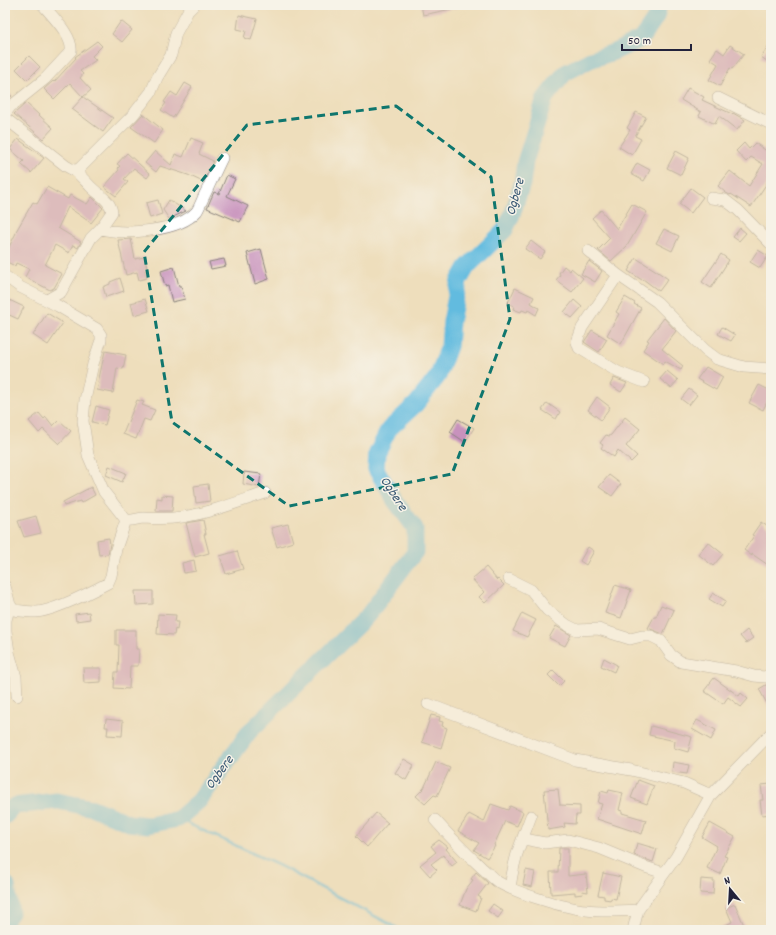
<svg xmlns="http://www.w3.org/2000/svg" width="776" height="935" font-family="Dekko,sans-serif">
<style>
.lines{fill:none;stroke-linecap:round;stroke-linejoin:round}
.stream{stroke:#62bbdf;stroke-width:3}
.river{stroke:#62bbdf;stroke-width:17}
.building{fill:#c892bd}
.minor-casing{stroke:#88807c;stroke-width:12}
.minor{stroke:#fff;stroke-width:11}
.marked{fill:none;stroke:#0f766e;stroke-width:3;stroke-dasharray:8 5;stroke-linejoin:round}
.labels{text-anchor:middle;dominant-baseline:central;stroke-width:3;stroke-linejoin:round;paint-order:stroke}
.water-label{font-size:14px;font-style:italic;fill:#385874;stroke:#f7f3e8}
</style>
<rect width="100%" height="100%" fill="#f7f3e8"/>
<filter id="ink" filterUnits="userSpaceOnUse"><feTurbulence type="fractalNoise" baseFrequency=".025" numOctaves="2"/><feDisplacementMap in="SourceGraphic" scale="8" xChannelSelector="R" yChannelSelector="G"/><feConvolveMatrix kernelMatrix="1 2 1 2 8 2 1 2 1" color-interpolation-filters="sRGB"/></filter>
<filter id="wash" filterUnits="userSpaceOnUse"><feTurbulence type="fractalNoise" baseFrequency=".012" numOctaves="4" result="noise"/><feDisplacementMap in="SourceGraphic" scale="16" xChannelSelector="R" yChannelSelector="G"/><feGaussianBlur stdDeviation="0.9" result="paint"/><feColorMatrix in="noise" values="0 0 0 0 0 0 0 0 0 0 0 0 0 0 0 0 0 1.4 0 .05"/><feComposite in="paint" operator="in"/></filter>
<g filter="url(#wash)">
<rect width="100%" height="100%" fill="#eedebc"/>
<g class="lines">
<path class="stream" d="M178,819l102,47 121,64"/>
<path class="river" d="M5,816l9,-10 43,-5 36,7 36,15 19,2 30,-6 21,-18 50,-69 119,-117 47,-63v-24l-20,-27 -19,-32 1,-16 12,-24 27,-25 22,-28 11,-30 2,-24 8,-41 8,-14 38,-37 7,-15 10,-31 3,-22 20,-64 20,-25 25,-13 24,-8 27,-13 15,-22 3,-12
M5,883l2,3 4,27 -6,8"/>
</g>
<g id="blocks">
<path class="building" d="M421,5h34l1,3 -33,7z
M239,15l18,4 -6,21 -7,-2 2,-7 -9,-2z
M121,21l11,9 -10,12 -10,-8z
M97,41l5,5 -10,10 4,4 -16,11 3,3 -3,4 11,12 -8,7 -13,-14 -16,16 -10,-10 9,-8 1,1 22,-24 -1,-1z
M771,42v13l-4,6 -6,-4z
M730,45l14,9 -12,15 -2,-1 -10,18 -11,-6 9,-16 -8,-5 7,-10 7,5z
M29,56l11,11 -13,13 -11,-11z
M185,83l7,4 -19,31 -12,-8 5,-7 -2,-1 7,-10 6,4z
M688,88l16,9 -2,3 30,14 1,-1 12,7 -8,10 -18,-14 -4,8 -16,-8 2,-4 -20,-12z
M5,90l7,6 -7,6z
M83,97l30,21 -10,14 -31,-23z
M26,103l27,25 -10,11 -29,-25z
M636,112l10,5 -11,19 6,3 -9,16 -13,-8 11,-17 -3,-2z
M143,114l20,16 -9,13 -23,-16z
M191,138l12,5 -4,11 14,7 -10,21 -15,-7 -28,-9 -4,6 -11,-9 10,-12 16,14 4,-11 8,3z
M18,139l26,19 -13,15 -10,-9 3,-3 -14,-12z
M744,143l5,6 6,-6 16,11v23l-20,30 -20,-13 -1,1 -4,-2 -8,-7 12,-15 19,15 14,-22 -12,-7 -5,5 -10,-11z
M676,151l13,7 -8,17 -14,-7z
M127,153l23,21 -3,4 -13,-10 -10,11 4,3 -12,14 -12,-9 15,-17 -1,-2 2,-2 -3,-2z
M637,163l13,7 -6,11 -13,-7z
M227,175l8,4 -8,17 21,10 -8,16 -33,-14 7,-16 5,2z
M47,187l21,12 2,-4 17,9 5,-7 11,11 -12,15 -23,-16 -10,21 23,14 -3,6 -5,-3 -4,8 -14,-8 -10,20 17,9 -8,14 -4,2 -25,-13 4,-8 -13,-6 -1,3 -8,-4 1,-3 -3,-2v-2l11,-22h-1l18,-31 4,2z
M691,188l12,9 -12,16 -12,-9z
M158,200l4,14 -12,4 -4,-15z
M169,200l17,11 -17,8 -6,-9z
M632,204l15,8 -20,34 -16,15 -13,-11 12,-12 -18,-20 9,-8 16,19z
M740,228l6,5 -7,8 -6,-4z
M664,229l15,7 -7,15 -16,-8z
M131,239l4,20 9,-2 3,13h-2l2,8 -8,2 -2,-8 -11,3 -8,-35z
M531,241l14,11 -5,7 -15,-10z
M261,249l8,30 -14,5 -8,-31z
M758,250l10,6 -8,12 -10,-6z
M721,254l8,6 -18,28 -9,-6z
M636,258l19,12 13,9 -9,12 -16,-12 -1,1 -14,-9z
M224,259l2,7 -15,3 -2,-7z
M589,261l13,10 -7,11 -14,-8z
M564,266l6,5 1,-3 12,10 -11,14 -16,-12 4,-5 -1,-2z
M174,267l5,19h2l4,13 -13,3 -4,-17 -3,1 -4,-15z
M120,278l4,13 -18,6 -3,-10 7,-3v-2z
M515,288l19,9 -3,6 8,5 -3,7 -8,-5 -1,2 -5,-2 -1,2 -8,-3 1,-3 -6,-3z
M625,297l10,6 -1,1 7,4 -20,36 -14,-9 12,-21 -3,-2z
M5,298l19,9 -6,12 -13,-6z
M145,299l4,12 -15,4 -3,-12z
M574,300l8,7 -10,11 -8,-6z
M47,313l16,10 -15,22 -15,-10z
M664,318l12,13 -14,18 21,17 -2,4 -16,-9 -2,3 -20,-14 6,-9 -2,-1z
M722,327l13,8 -4,6 -13,-7z
M592,330l15,9 -8,13 -15,-10z
M105,351l21,4 -3,14 -6,-1 -4,25 -16,-3 2,-7h-1z
M706,367l17,10 -7,13 -19,-11z
M667,371l11,9 -7,8 -11,-9z
M614,378l13,5 -6,9 -11,-7z
M759,385l12,6v3l-8,16 -14,-7z
M689,389l8,6 -8,10 -8,-6z
M597,397l13,10 -9,13 -13,-10z
M137,400l7,2 -2,3 13,5 -5,11 -6,-2 -8,20 -13,-5z
M547,403l13,9 -4,7 -14,-9z
M96,406l13,4 -4,15 -13,-3z
M39,413l5,6 2,-2 7,9 6,-6 12,11 -12,13 -16,-15 -4,4 -10,-12z
M625,417l15,12 -14,17 11,10 -6,6 -13,-12 -4,7 -13,-9 2,-3 -3,-2 6,-8 3,1 2,-1z
M458,419l16,9 -9,14 -15,-10z
M109,466l17,7 -4,9 -16,-7z
M244,472l17,2 -2,13 -16,-3z
M609,475l12,9 -9,12 -13,-9z
M208,484l2,17 -14,2 -2,-17z
M91,487l4,8 -14,8 -1,-2 -16,5 -1,-4z
M162,495l11,1 -1,15h-16l1,-13 5,1z
M36,516l5,17 -17,4 -6,-16z
M203,520l3,14h-2l5,19 -14,4 -9,-34z
M761,522l10,7v38l-19,-13v2l-8,-6 10,-14 -2,-1z
M288,524l5,18 -16,5 -6,-19z
M109,538l1,6 -2,10 -9,1 -2,-15z
M708,542l15,12 -10,12 -15,-12z
M588,547l6,4 -8,14 -6,-4z
M237,551l6,18 -17,5 -6,-18z
M194,560l2,11 -12,2 -2,-10z
M486,567l11,13 1,-1 6,6 -19,18 -6,-6 5,-5 -12,-13z
M615,585l16,5 -10,28 -16,-5z
M135,591h18v13l-17,1z
M713,593l13,8 -4,6 -13,-8z
M661,605l13,5 -11,24 -15,-6 6,-11h2z
M89,612l1,7 -14,2 -1,-7z
M522,613l14,7 -9,17 -14,-6z
M158,614l18,1 -1,7h3l-1,8 -2,-1 -1,6 -17,-1z
M556,626l15,9 -6,11 -16,-8z
M116,630h20v19h3l-1,17h-8l-1,23 -15,-1 1,-16h3l1,-27h-3z
M747,630l6,8 -7,5 -6,-7z
M604,658l13,7 -3,7 -13,-6z
M83,668h18v14l-17,1z
M553,670l11,11 -5,5 -11,-11z
M714,678l25,18 2,-3 7,6 -7,8 -13,-10 -5,7 -19,-13z
M771,682v29l-12,-22z
M431,715l9,2 -1,4 4,1 -1,4 5,2 -6,20 -19,-6z
M106,719l17,2 -1,15 -15,-1 1,-8h-3z
M697,720l19,10 -5,10 -19,-11z
M651,726l41,11 -4,15 -14,-4 1,-7 -26,-6z
M404,759l10,6 -8,15 -11,-7z
M436,762l14,6 -13,28 -3,-1 -9,9 -9,-8 8,-8z
M673,762l16,3 -2,9 -15,-2z
M638,780l16,6 -7,18 -16,-6z
M771,784v30l-9,1 -2,-15h3l-2,-15z
M558,789l2,16 20,1v9h-4l-1,9 -11,-1 1,4 -17,3 -4,-40z
M609,790l14,3 -4,17 3,1v2l24,7 -4,14 -45,-15 5,-15 -4,-1 3,-12 7,2z
M491,804l17,6 2,-4 13,6 -6,14 -12,-5 -11,24 1,1 -8,12 -13,-8 5,-7 -21,-12 11,-17 15,8z
M376,813l12,10 -21,24 -11,-11z
M710,823l25,14 -11,19 3,1 -7,17 -13,-6 10,-22 -15,-9z
M439,840l9,7 -2,2 11,13 -5,4 -9,-11 -12,9 6,6 -7,6 -10,-11 16,-13 -5,-6z
M637,843l20,6 -4,13 -19,-7z
M559,848h9v28l18,-2 2,18 -6,-1 1,3 -8,1v-3l-24,2 -1,-22h8z
M526,870l9,2 -3,15 -9,-2z
M476,872l12,11 -10,13 3,2 -5,13 -16,-6 6,-16 7,-9 -2,-1z
M603,873l18,4 -5,22 -5,-1v2l-7,-1v-3l-6,-1z
M701,879l13,1 -1,14 -13,-1z
M493,904l10,7 -5,7 -10,-7z
M735,904l11,26h-31l17,-8 -6,-14z"/>
</g>
</g>
<g filter="url(#ink)">
<use href="#blocks" fill-opacity="0" stroke="#88807c" stroke-width="1"/>
<g class="lines">
<defs>
<path id="minor" d="M718,98l53,26
M5,114l5,-7 35,-28 26,-28c2,-15 -19,-35 -28,-46
M5,118l61,48 9,5 5,-3 53,-53 18,-23 6,-14 14,-23 5,-22 12,-22 6,-6
M711,198l14,2 13,10 33,34
M100,229c25,6 79,3 97,-18 3,-5 5,-11 8,-17 6,-12 11,-24 17,-36
M588,251l30,24 39,27 48,48 12,9 27,8 27,2
M618,275l-36,53 -5,14 2,6 39,24 26,10
M5,276l15,11 38,19 39,23 4,6v5l-8,24 -8,36 -2,21 3,20 2,14 16,37 22,28c7,1 12,-2 18,-2 13,1 25,1 38,-1 28,-4 56,-15 83,-24
M47,300l14,-8 30,-54 9,-9 12,-17c-2,-12 -12,-16 -21,-25 -5,-5 -10,-11 -16,-16
M509,579l22,11 16,20 20,15 10,5 21,-1 32,10 12,-3h9l10,5 10,14 10,7 55,9 18,5 11,1 6,-3
M5,586l5,19 4,5c7,1 15,2 22,2 18,-1 55,-20 72,-29l3,-7 5,-27 10,-29
M10,605l-4,15v11l3,21 7,25 1,19
M428,704l147,56 56,10 53,13 27,12
M435,820c15,17 31,33 47,48 5,4 11,11 16,14 18,11 67,26 88,28 17,2 34,1 52,0
M524,839l21,4 23,-3 31,8 46,19 19,6
M510,888c2,-14 4,-27 9,-40 4,-11 8,-21 12,-32
M633,930l5,-20 38,-53 35,-62 60,-62"/>
</defs>
<use href="#minor" class="minor-casing"/>
<use href="#minor" class="minor"/>
</g>
</g>
<path d="M0 0H776V935H0ZM396,106l95,71 19,142 -58,155 -163,32 -117,-84 -28,-170 103,-127z" fill="#eedebc" fill-opacity=".55" fill-rule="evenodd"/>
<path class="marked" d="M396,106l95,71 19,142 -58,155 -163,32 -117,-84 -28,-170 103,-127z"/>
<g class="labels">
<g class="water-label">
<text transform="translate(516 197) rotate(-75)">Ogbere</text>
<text transform="translate(393 494) rotate(57)">Ogbere</text>
<text transform="translate(220 773) rotate(-54)">Ogbere</text>
</g>
</g>
<rect width="776" height="935" fill="none" stroke="#f7f3e8" stroke-width="20"/>
<g transform="translate(730 889) rotate(342)" stroke="#f7f3e8" stroke-width="3" paint-order="stroke">
<path d="M0-3L7 15L0 10L-7 15Z" fill="#22223b"/>
<text y="-6" font-size="11" font-weight="bold" text-anchor="middle" fill="#22223b">N</text>
</g>
<path d="M622 44v6h69v-6" fill="none" stroke="#22223b" stroke-width="2"/>
<text x="628" y="44" font-size="12" fill="#22223b" stroke="#f7f3e8" stroke-width="3" paint-order="stroke">50 m</text>
</svg>
